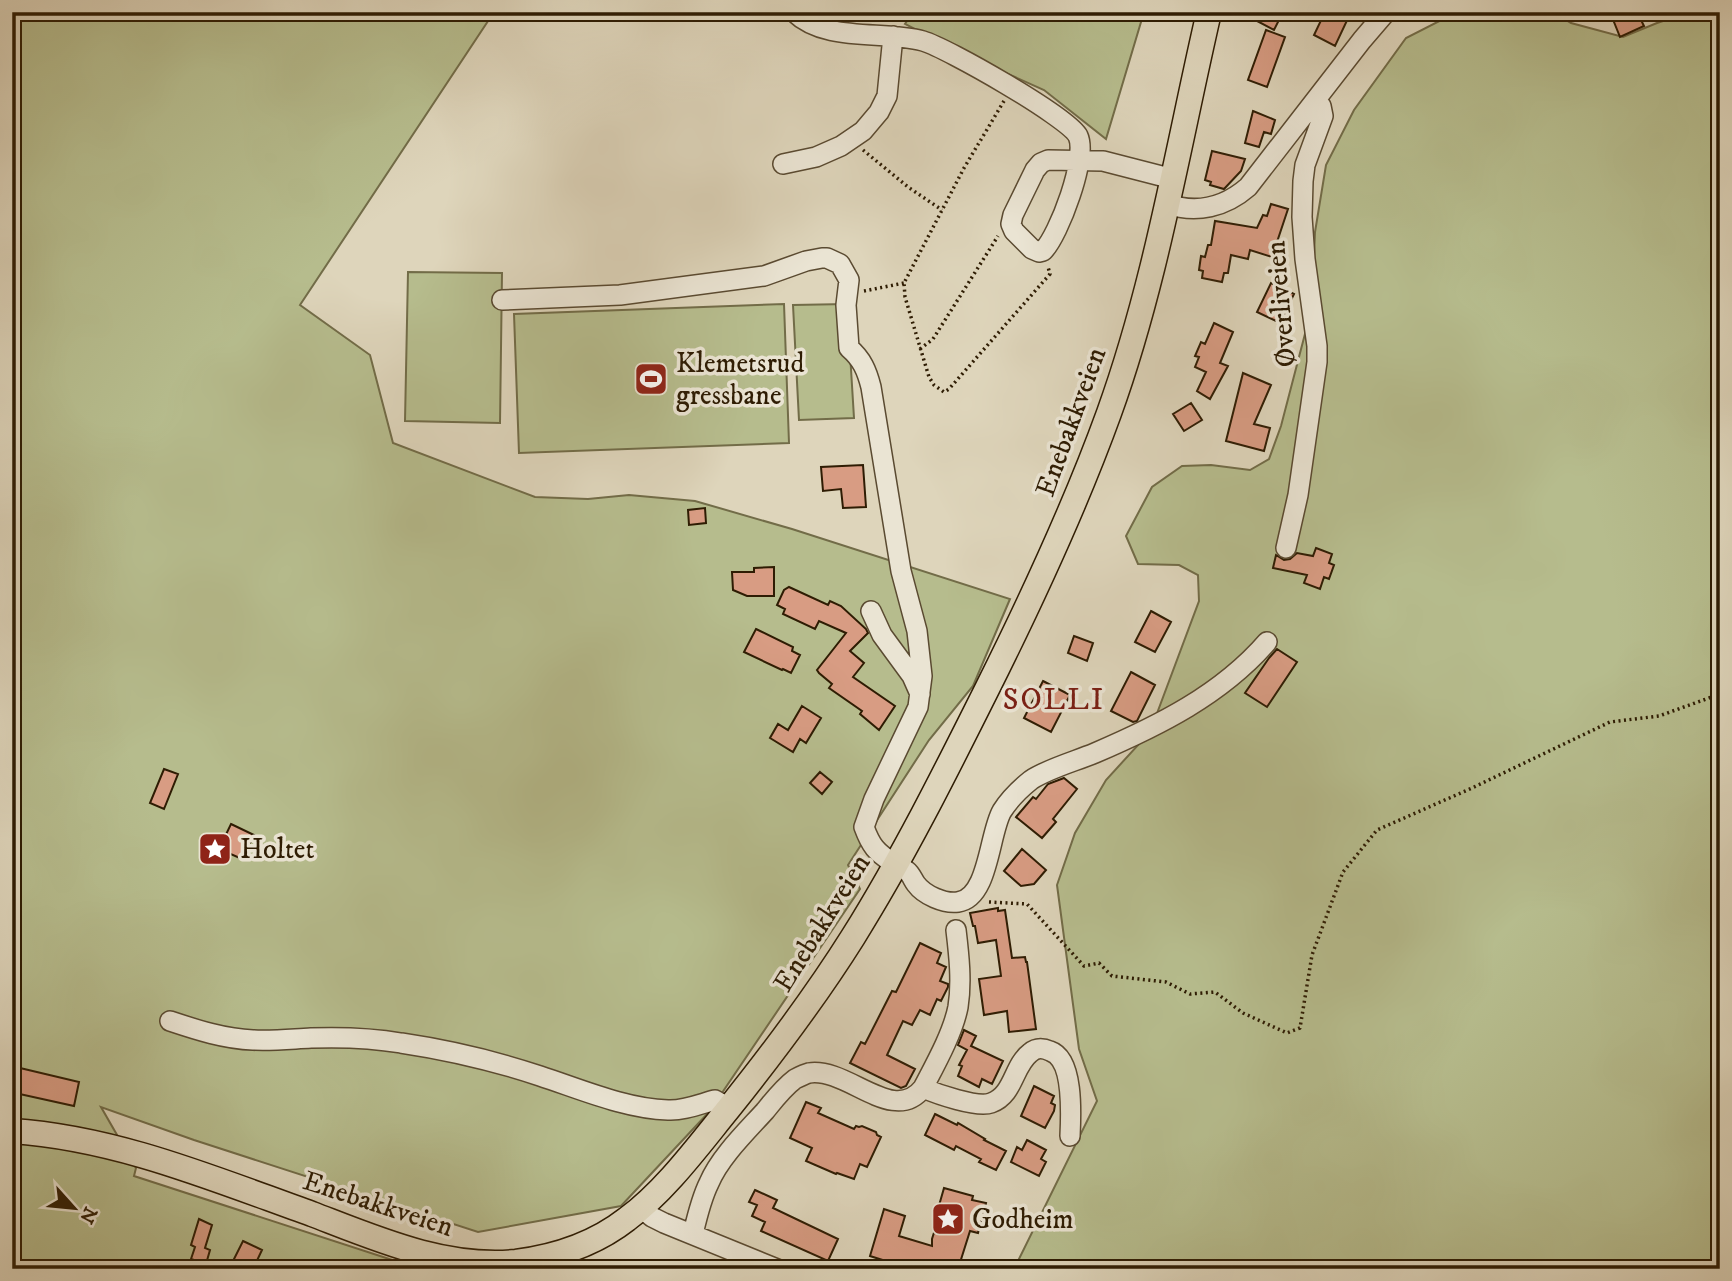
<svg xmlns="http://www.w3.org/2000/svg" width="1732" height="1281" font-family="'IM FELL DW Pica',serif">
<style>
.green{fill:#b6bc8d;stroke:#726c48;stroke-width:2}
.building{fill:#d89c83;stroke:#2e1c03;stroke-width:2}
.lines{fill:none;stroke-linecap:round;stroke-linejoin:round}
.minor-casing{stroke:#5a4a31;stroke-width:22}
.major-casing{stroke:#2e1c03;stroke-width:27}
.path{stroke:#2e1c03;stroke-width:3.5;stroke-dasharray:2 3.5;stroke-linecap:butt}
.minor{stroke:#eae4d3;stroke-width:19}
.major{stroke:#ded5bb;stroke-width:24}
.labels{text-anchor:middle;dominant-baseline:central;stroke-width:7;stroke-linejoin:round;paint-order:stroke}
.street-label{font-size:28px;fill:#2e1c03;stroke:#eae4d3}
.poi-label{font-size:28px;fill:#2e1c03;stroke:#eae4d3;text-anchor:start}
.neighbourhood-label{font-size:30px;letter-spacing:2px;fill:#7a1f14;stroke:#eae4d3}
</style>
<rect width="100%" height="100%" fill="#ded5bb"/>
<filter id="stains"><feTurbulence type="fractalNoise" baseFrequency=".00286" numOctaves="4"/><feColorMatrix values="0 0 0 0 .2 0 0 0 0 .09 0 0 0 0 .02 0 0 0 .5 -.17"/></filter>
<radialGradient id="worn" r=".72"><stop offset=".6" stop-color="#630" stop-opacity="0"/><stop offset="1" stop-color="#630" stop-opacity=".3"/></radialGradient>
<path class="green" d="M12,12h482l-194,293 70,50 23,88 142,54 53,2 41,-4 66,6 97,28 218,70 -37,87 -44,54 -81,125 12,24 -151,223 -88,94 -143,26 -284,-92 -93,-33 35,61 -2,8 286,93h-408z
M913,12h231l-38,127 -62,-49 -83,-37 -56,-29z
M1457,12h96l18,11 52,14 34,-14 33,-11h30v1257h-706l83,-168 -18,-52 -22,-164 18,-52 31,-53 44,-48 49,-131 -1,-26 -19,-10 -41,-1 -12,-28 26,-49 30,-21 29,-1 39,5 19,-11 12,-33 31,-119 3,-75 11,-67 28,-55 52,-72z
M408,272l94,1 -2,150 -95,-2z
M784,304l5,139 -270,10 -5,-139z
M847,304l7,114 -55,2 -6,-115z"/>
<path class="building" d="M1240,12h43l-9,18z
M1325,12h26l-16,34 -21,-11z
M1610,12h27l7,14 -24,11z
M1266,30l19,7 -18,50 -19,-7z
M1253,111l22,9 -4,14 -7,-2 -5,15 -14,-4z
M1212,151l33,8 -4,12 -17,18 -14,-4 1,-3 -6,-2z
M1271,204l17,5 -16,48 -22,-7 -2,9 -17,-4 -3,18h-4l-2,9 -20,-4 1,-7 -4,-1 2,-14 4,1 3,-12h3l4,-24 42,7 6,-13 4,1z
M1271,283l23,11 -14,29 -23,-11z
M1214,323l19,9 -13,31 8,3 -18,33 -13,-8 9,-19 -11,-5 4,-10 -4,-1 6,-14 4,2z
M1243,373l28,12 -17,39 16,4 -6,23 -38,-10z
M1191,403l11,17 -18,11 -11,-17z
M863,465l3,42 -23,1 -2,-19 -18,2 -2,-24z
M705,508l1,15 -17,2 -1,-15z
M1316,548l16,6 -3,9 5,2 -5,14 -5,-2 -4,12 -16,-6 3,-8 -34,-7 3,-13 8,5 6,-1 7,-6 16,3z
M774,567v29h-27l-14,-6 -1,-18h22v-4z
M789,587l39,18 2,-4 11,5 25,23 2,4 -18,18 14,12 -11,14 42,29 -16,24 -19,-16 2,-3 -33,-23 3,-4 -13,-11 -2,-3 29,-37 -27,-12 -4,8 -32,-15 2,-5 -8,-4 7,-15z
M1151,611l20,11 -16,30 -20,-10z
M756,629l37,18 -1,4 8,4 -9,18 -8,-4 -1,1 -38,-18z
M1074,636l19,7 -6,18 -19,-8z
M1277,649l20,13 -30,45 -22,-14 24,-35z
M1131,672l24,13 -18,36 -4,1 -22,-11z
M1043,681l27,14 -19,37 -27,-14z
M802,706l19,12 -15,25 -6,-4 -7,13 -23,-14 8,-14 10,6z
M164,769l14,5 -14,35 -14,-6z
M820,772l12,10 -10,12 -12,-11z
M1064,778l13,11 -24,30 3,3 -14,16 -26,-21 17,-20 3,2 12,-15z
M231,824l23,11 -12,24 -23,-10z
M1022,849l24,21 -12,14 -13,2 -17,-15z
M998,908v3l7,-1 7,48 13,-1 1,5h1l9,67 -27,3 -2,-21 -23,4 -5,-36 22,-3 -5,-36 -18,3 -3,-17h-2l-3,-13z
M920,943l21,10 -4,10 9,4 -6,14 8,3v3l-7,14 -4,-2 -7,16 -10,-5 -8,15 -9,-4 -16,34 28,14 -9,17 -5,2 -51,-25 11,-21 4,2 27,-53 4,1z
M964,1030l12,6 -5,10 32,15 -11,23 -10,-5 -3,8 -21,-11 4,-10 -3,-1 8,-15 -9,-5z
M20,1068l59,14 -5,24 -59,-13z
M1034,1086l20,10 -3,7 4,2 -1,6 -9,17 -24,-12z
M806,1102l15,6 -3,5 36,16 2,-3 3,1 3,-1 14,6 1,3 4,2 -14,30 -7,-3 -6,15 -17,-6 -1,1 -30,-13 6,-13 -22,-10z
M935,1114l22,11 1,-2 27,16 -1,1 22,11 -10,19 -17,-8 2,-3 -25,-13 -2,4 -29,-15z
M1027,1140l19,10 -5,9 5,3 -7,14 -28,-14 6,-15 5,3z
M944,1188l29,8 -1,4 14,3 -8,30 -8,-2 -12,38h-47l-41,-13 14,-47 21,7 -6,20 33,10v-7l7,-22 -3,-1z
M755,1190l22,10 -4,8 65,31 -10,22 -67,-30 4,-9 -13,-6 5,-11 -8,-3z
M199,1219l13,6 -7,23 5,2 -4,14 -15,-5 4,-12 -4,-2z
M243,1241l19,9 -9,19h-24z"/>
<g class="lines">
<defs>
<path id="minor" d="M794,12c32,31 89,18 129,29 24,7 145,76 155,95 10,21 -19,99 -35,115l-4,1 -7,-3 -18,-18 -3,-7 2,-9 22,-45 6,-7 7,-3 55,1 70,18
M783,164l33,-7 25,-11 22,-15 16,-19 8,-16 6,-60
M1167,204c30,10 58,3 81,-17l114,-147 24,-28
M502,300l118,-5 144,-19 42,-15 16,-3h5l13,6 9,16 -3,25 3,43c13,11 18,23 22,39l30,184 16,60 5,45 -4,31 -44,92 -10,28c7,19 12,25 29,36 4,3 10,5 14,8 4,3 6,9 9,13 8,11 28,20 42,18 31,-4 31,-69 44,-91 7,-11 19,-23 29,-31 16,-11 45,-19 64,-27 63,-27 126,-58 172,-111
M1286,548l12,-53 19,-133v-16l-12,-87 -3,-42 1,-36 2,-16 18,-49 -2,-10 -5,-6
M871,611l11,24 30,41 8,18
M170,1021c27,9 55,18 83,19 20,1 38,-1 58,-2 29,-1 61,0 90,5 47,7 94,18 139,33 40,13 86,33 128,34 15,1 32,-6 47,-10l14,8
M923,1088c12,-23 30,-55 35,-81 4,-25 1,-52 -2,-77
M641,1208l11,9 12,6 113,46
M693,1234c4,-17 8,-35 16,-51 11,-26 37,-51 56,-72 9,-11 18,-23 30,-32 4,-2 10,-5 14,-6 39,-6 84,53 114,15 14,6 54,20 68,15 23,-8 22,-37 39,-50 7,-6 13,-5 20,-2 24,8 21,64 20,85"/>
<path id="major" d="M12,1131c105,7 202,48 300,83 65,25 133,55 204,48 39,-5 79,-18 111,-43 39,-29 71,-73 102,-111 44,-55 87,-112 124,-171 50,-80 92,-164 134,-248 45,-90 88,-182 122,-276 47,-130 69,-267 100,-401"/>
</defs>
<use href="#minor" class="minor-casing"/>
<use href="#major" class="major-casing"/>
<path class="path" d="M1004,101l-40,67 -60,115 1,14 24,80 5,8 10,7 5,-3 101,-115 -2,-7
M863,150l45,37 34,23
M864,291l40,-8
M920,349l13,-10 65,-103
M989,902l38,2 57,62 15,-3 13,13 54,6 24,12 25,-2 28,21 44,20 13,-5 12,-73 31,-83 34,-42 95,-42 138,-66 49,-6 61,-22"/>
<use href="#minor" class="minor"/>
<use href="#major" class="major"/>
</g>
<defs>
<symbol id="stadium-square" viewBox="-11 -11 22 22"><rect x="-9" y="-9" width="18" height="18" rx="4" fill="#8f2418" stroke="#eae4d3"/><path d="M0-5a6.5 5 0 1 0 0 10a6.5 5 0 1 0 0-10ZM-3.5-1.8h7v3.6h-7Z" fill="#fff"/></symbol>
<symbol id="sight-square" viewBox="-11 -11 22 22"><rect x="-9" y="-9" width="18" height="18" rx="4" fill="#8f2418" stroke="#eae4d3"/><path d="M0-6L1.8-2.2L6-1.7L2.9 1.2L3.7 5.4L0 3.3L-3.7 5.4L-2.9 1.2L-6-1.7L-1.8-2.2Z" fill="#fff"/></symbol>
</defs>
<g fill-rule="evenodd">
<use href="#stadium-square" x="632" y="360" width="38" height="38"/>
<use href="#sight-square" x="196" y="830" width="38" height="38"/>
<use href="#sight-square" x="929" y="1200" width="38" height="38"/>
</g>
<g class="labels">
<g class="street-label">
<text transform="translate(1281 304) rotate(-95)">Øverliveien</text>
<text transform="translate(1071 422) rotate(-70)">Enebakkveien</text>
<text transform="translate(822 923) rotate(-58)">Enebakkveien</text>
<text transform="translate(378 1204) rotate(18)">Enebakkveien</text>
</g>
<g class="poi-label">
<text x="676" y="363">Klemetsrud<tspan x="676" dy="32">gressbane</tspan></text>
<text x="240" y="849">Holtet</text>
<text x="972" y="1219">Godheim</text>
</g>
<g class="neighbourhood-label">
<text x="1054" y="700">SOLLI</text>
</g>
</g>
<rect width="1732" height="1281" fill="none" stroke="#ded5bb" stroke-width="42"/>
<rect x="14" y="14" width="1704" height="1253" fill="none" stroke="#2e1c03" stroke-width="3.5"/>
<rect x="21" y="21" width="1690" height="1239" fill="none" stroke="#2e1c03" stroke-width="2"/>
<g transform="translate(74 1208) rotate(117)" stroke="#eae4d3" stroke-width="5" paint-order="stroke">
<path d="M0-5L12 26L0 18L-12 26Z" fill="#2e1c03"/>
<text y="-10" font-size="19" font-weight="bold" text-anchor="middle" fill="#2e1c03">N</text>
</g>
<rect width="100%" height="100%" filter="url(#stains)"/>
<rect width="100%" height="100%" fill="url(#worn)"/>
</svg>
